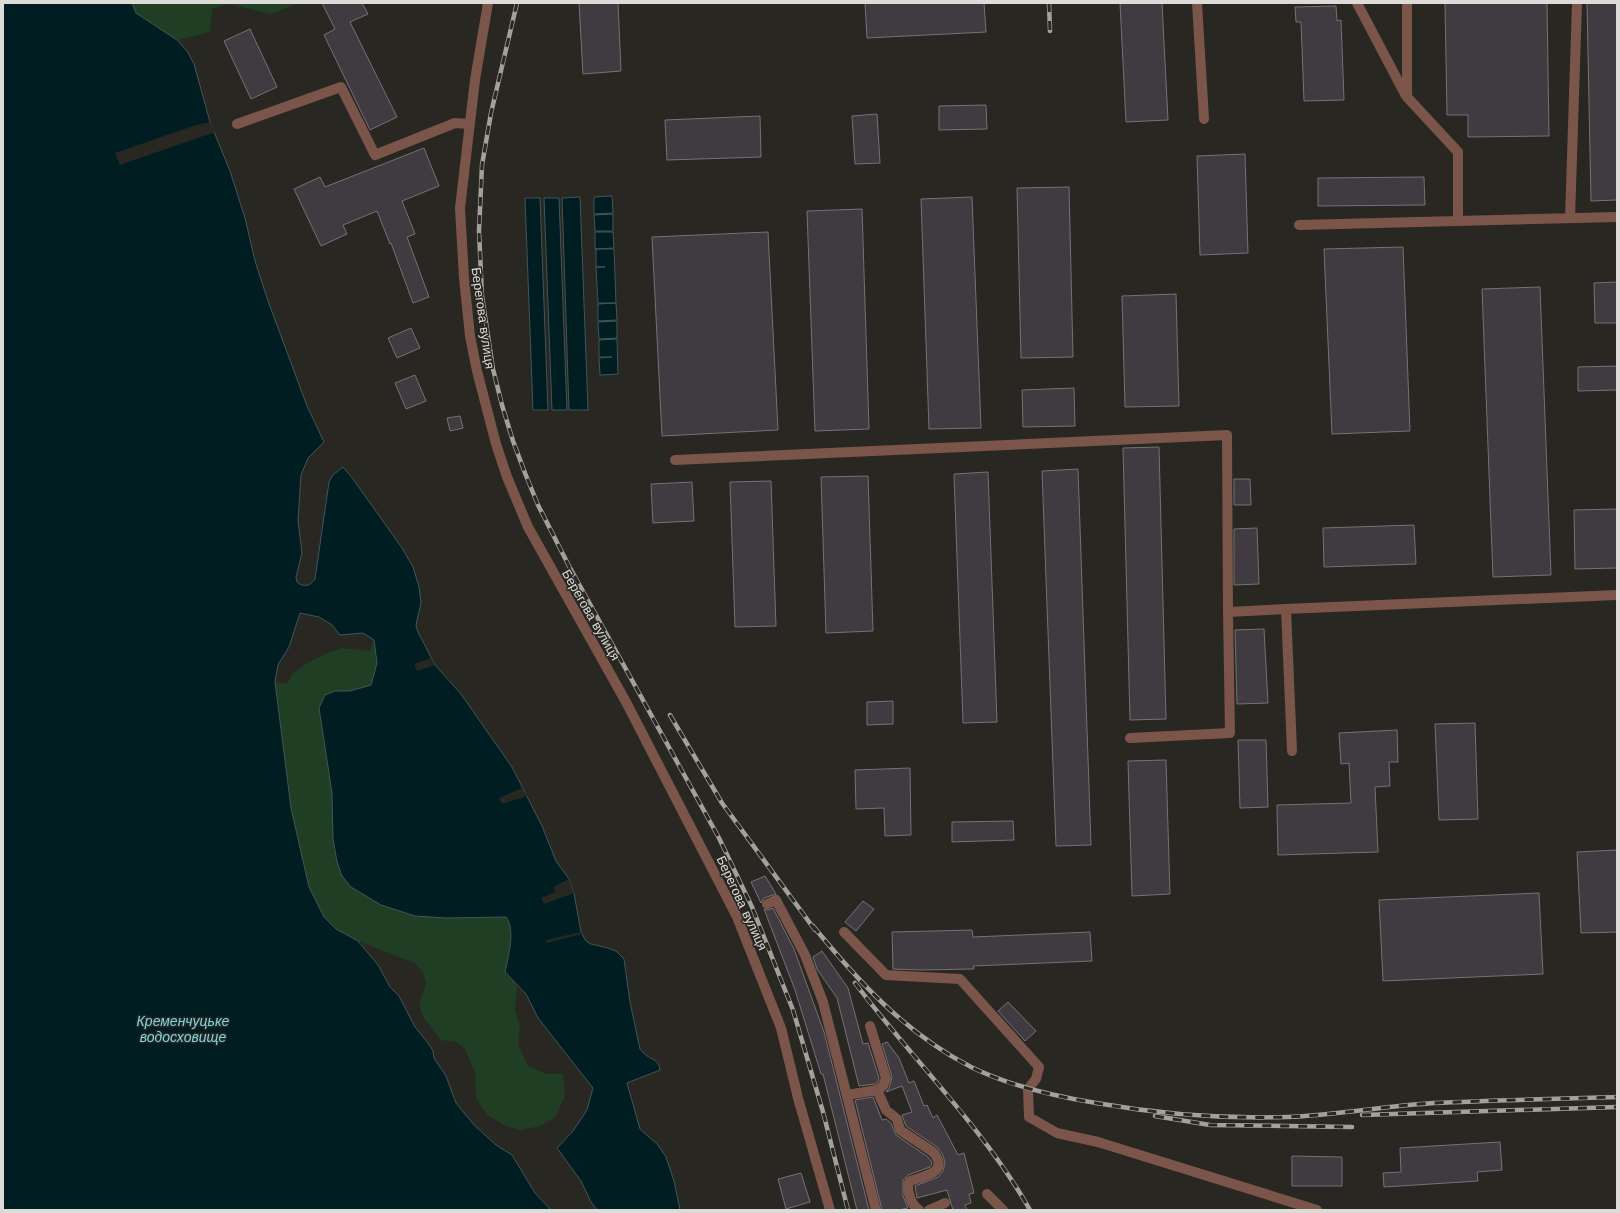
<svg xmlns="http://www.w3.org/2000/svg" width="1620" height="1213" font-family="'Work Sans',sans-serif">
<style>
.green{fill:#1f3e24}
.water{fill:#001d22;stroke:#425658}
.pier{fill:#292721}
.building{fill:#3f3b41;stroke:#757177}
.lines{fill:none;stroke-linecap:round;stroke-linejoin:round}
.minor{stroke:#7c554a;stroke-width:10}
.rail-casing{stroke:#a2a19c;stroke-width:4.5}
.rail{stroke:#292721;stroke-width:3;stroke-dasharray:9;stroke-linecap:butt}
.labels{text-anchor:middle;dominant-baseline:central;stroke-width:3;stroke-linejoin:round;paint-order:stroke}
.street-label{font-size:13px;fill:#dcdbd7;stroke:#292721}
.water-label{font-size:14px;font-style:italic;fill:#79d6e6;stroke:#292721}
</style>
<rect width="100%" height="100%" fill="#292721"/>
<path class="green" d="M132,3h167l-28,11 -43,-10 -16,5 -2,23 -33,8 -41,-27z
M374,640l3,23 -6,22 -21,7 -15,-1 -10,4 -6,13 13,85 1,46 4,23 109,56 60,-1 4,5v25l-5,25 12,13 -2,24 5,20 -2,15 10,22 19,8h16l2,21 -9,21 -15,10 -21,4 -16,-5 -17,-10 -11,-17 -1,-25 -10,-24 -9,-7 -15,-2 -18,-23 -4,-12 7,-21 -3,-12 -8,-9 -57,-22 -22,-12 -12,-12 -15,-30 -18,-79 -16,-126 12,2 5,-10 14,-10 21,-11 15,-5 28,3z"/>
<path class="water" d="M3,3h129l4,10 41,27 10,11 7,13 16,58 20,49 15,47 10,43 13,40 39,105 17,36 -16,16 -7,17 -3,45 4,33 -6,24 1,5c7,6 13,4 18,-3l14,-97 4,-7 10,-8 10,12 49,69 11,19 6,20 2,16 -4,17 -1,6 2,6 17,33 26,29 51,73 30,59 14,35 13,18 5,14 7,39 5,9 5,3 17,4 8,3 8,8 6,43 10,47c8,12 19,8 20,21l-33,13 13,46 18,16 8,12 8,24 6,29h-83l-6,-8 -10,-21 -24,-33 16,-17 14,-21 6,-22 -55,-70 -12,-24 -21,-22c3,-14 11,-43 1,-55l-60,1 -31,-2 -34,-11 -30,-18 -9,-11 -5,-14 -4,-23 -1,-46 -13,-85 6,-13 10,-4h15l21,-6 6,-22 -3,-23 -11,-7 -23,2 -8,-10 -13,-8 -19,-4 -11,34 -11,18 -3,17 16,126 18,79 15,30 12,12 22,12 20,24 12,22 9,9 16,31 13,16 5,8 1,7 12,18 10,27 18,22 22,20 16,10 23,38 16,17h-548z
M612,196l1,17 -19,1v-17z
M580,197l8,213h-19l-7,-212z
M525,198h15l8,212h-15z
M544,198h15l8,212h-15z
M613,214v17h-18l-1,-16z
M595,232h18l1,16 -19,1z
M614,249l2,54h-18l-2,-36h9h-9v-18z
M616,303l1,17 -19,1v-17z
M617,321v17l-18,1 -1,-17z
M617,339l1,35 -18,1 -1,-17 13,-1h-13v-17z"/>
<path class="pier" d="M210,122l5,10 -95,33 -5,-12 78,-27z
M431,658l4,7 -18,6 -3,-7z
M522,788l5,8 -25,8 -3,-6z
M569,879l5,14 -30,11 -3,-6 14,-6 -2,-5z
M581,932l1,2 -35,9 -1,-3z"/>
<path class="building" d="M322,3h40l6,11 -18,8 47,95 -27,13 -46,-95 11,-6z
M579,3h39l3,68 -38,3z
M865,3h119l2,29 -119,6z
M1120,3h42l6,117 -42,2z
M1445,3h102l2,133 -81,1v-22h-21z
M1587,3h30v197l-26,1z
M1336,6l1,15 4,-1 3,80 -40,1 -3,-79h-5l-1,-15z
M250,29l27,58 -26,12 -27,-58z
M986,105l1,24 -48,1v-24z
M877,114l3,49 -25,1 -3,-48z
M760,116l1,41 -94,3 -2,-40z
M424,148l15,38 -37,15 13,33 -8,3 22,60 -16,6 -22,-60 -1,1 -13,-33 -34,14 4,9 -26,12 -27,-57 26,-12 5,10z
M1245,154l3,99 -48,2 -3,-99z
M1424,177l1,28 -107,1v-28z
M1069,187l4,170 -52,1 -4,-170z
M972,197l9,231 -52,1 -8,-230z
M862,209l7,220 -54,2 -8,-220z
M768,232l10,198 -116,6 -10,-199z
M1403,247l7,184 -78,3 -8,-185z
M1617,282v41h-22l-1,-40z
M1540,287l11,288 -58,2 -11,-288z
M1176,294l3,112 -54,1 -3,-111z
M411,328l9,20 -23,10 -9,-20z
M1617,366v24l-39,1v-24z
M415,375l11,26 -20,8 -11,-26z
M1074,388l1,38 -52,1 -1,-37z
M460,416l3,12 -13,3 -3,-13z
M1159,447l7,272 -36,1 -7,-272z
M1078,469l13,376 -35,1 -14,-375z
M988,472l9,250 -34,1 -9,-249z
M868,476l5,155 -47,2 -5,-156z
M1234,479h16l1,26h-17z
M771,481l5,145 -41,1 -5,-145z
M692,482l2,39 -41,2 -2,-39z
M1617,509v59l-42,1 -1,-59z
M1414,525l2,39 -92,3 -1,-39z
M1257,528l2,56 -25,1v-56z
M1264,629l4,74 -31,1 -2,-74z
M893,701v23l-26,1v-23z
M1475,723l3,96 -39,1 -4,-96z
M1397,730l1,32h-9l1,24 -15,1 3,65 -100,3 -1,-50 74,-2 -2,-40 -8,1 -2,-31z
M1238,740h28l2,67 -28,1z
M1166,760l4,134 -38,2 -4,-135z
M910,768l1,67 -26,1 -1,-28 -28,1 -1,-39z
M1013,821l1,19 -62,2v-20z
M1617,850v82l-36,1 -4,-81z
M765,876l11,18 -12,4 -3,5 -10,-21z
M1539,893l4,81 -160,7 -4,-81z
M863,901l11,8 -18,22 -11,-9z
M773,908l21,41 30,83 45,178h-12l-34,-136h-2l-26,-84 -31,-81 3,1z
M972,930l1,7 117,-5 2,29 -119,5 1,3 -53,1 -28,-1 -1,-37z
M822,951l26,37 15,56 5,-1 11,35 -1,4 -3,2 -16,2 -22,-88 -20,-29 -4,-12z
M1008,1002l28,29 -11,10 -27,-30z
M887,1042l12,16 10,25 5,-2 10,25 3,-1 6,13 4,-3 21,40 6,-2 10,40 -5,1 2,9 -6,2 2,5h-14l-6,-20 -30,8 -2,-12 23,-9 5,-6 2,-8 -2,-8 -6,-8 -31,-21 -4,-11 10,-3 -10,-26 -16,6 3,-4 3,-11 -10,-33z
M873,1097l9,23 4,-1 5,4 5,12 32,22 3,4 1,3 -2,3 -22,8 -5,5v16l5,12 -10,2h-16l-27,-110z
M1500,1142l2,28 -25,2 1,9 -94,6 -1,-14 18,-1 -1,-24z
M1292,1156l50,1v29h-50z
M801,1173l9,29 -24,7 -8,-30z"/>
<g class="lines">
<path class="minor" d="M488,3l-13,77 -15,128 4,70 6,58 7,35 19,73 11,33 21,50 98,175 111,215 44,111 17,70 32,112
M1197,3l7,116
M1357,3l49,93
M1407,3v94l51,55v69
M237,124l104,-37 34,68 80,-32 15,1
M1570,218l7,-215
M1299,225l318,-8
M675,460l552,-25 1,177
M1130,738l100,-5 -2,-121 58,-3
M1292,751l-6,-142 331,-14
M767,904l9,-4 29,55 18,47 53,208
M844,932l42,43 74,4 79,88 -3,12 -8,10 1,28 28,16 41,9 219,68
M870,1026l16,52 -3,8 -6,4
M847,1095l30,-5 9,20 11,9 3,11 33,22c17,20 -8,24 -23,29l-2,3c0,10 2,20 11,26
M987,1194l16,16
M929,1210l16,-7"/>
<defs>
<path id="rail" d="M517,3l-26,110 -9,52 -3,66 3,65 11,73 9,36 11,36 12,32 13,32 31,61 150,272 33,69 41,103 30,102 25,98
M1049,3l1,28
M670,715l52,88 93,127
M813,926c46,56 92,107 158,141 39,19 82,29 125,36 63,11 127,16 191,14 49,-2 98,-11 147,-14 61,-3 122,-4 183,-6
M855,983c57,76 128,144 175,227
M1362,1115l255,-8
M1155,1116l55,9 142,2"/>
</defs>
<use href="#rail" class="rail-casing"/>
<use href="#rail" class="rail"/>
</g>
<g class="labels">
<g class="street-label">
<text transform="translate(483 318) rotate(82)">Берегова вулиця</text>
<text transform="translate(591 615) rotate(60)">Берегова вулиця</text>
<text transform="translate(742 903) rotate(65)">Берегова вулиця</text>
</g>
<g class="water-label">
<text x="183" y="1021">Кременчуцьке<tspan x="183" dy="16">водосховище</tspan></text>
</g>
</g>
<rect width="1620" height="1213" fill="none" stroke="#dcdbd7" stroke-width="8"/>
</svg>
